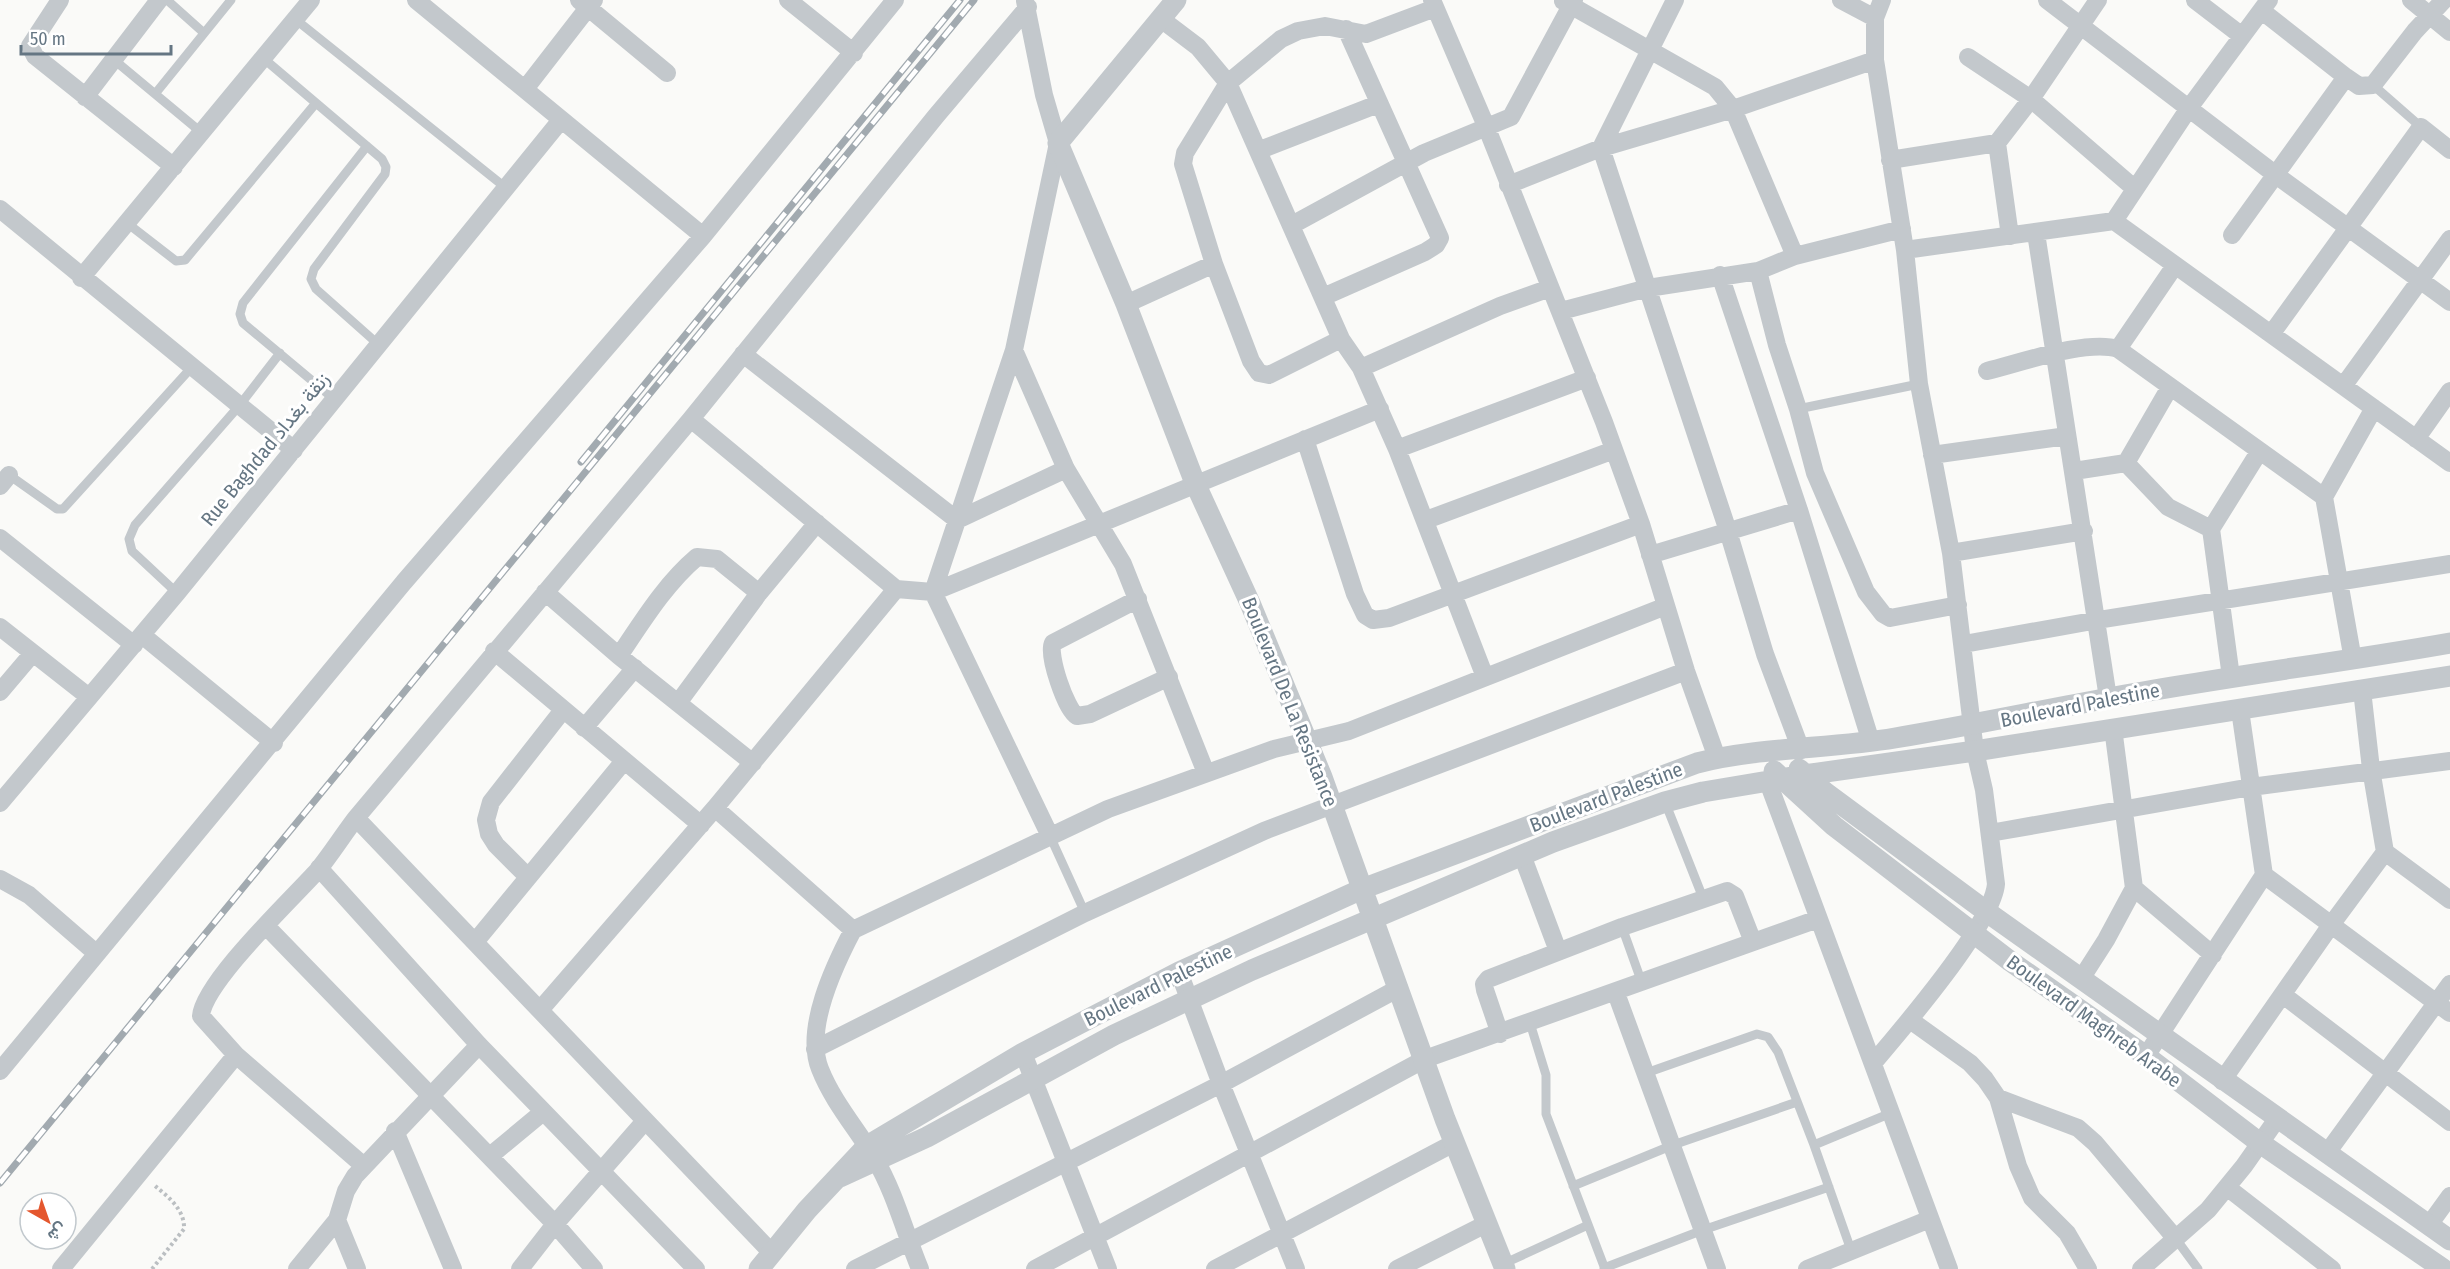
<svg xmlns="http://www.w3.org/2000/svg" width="2450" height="1269" font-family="'Fira Sans Condensed',Vazirmatn,sans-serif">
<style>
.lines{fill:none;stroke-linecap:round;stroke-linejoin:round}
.path{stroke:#bbbfc2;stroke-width:4;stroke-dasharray:3 3;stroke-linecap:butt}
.service{stroke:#c3c8cc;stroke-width:9}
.minor{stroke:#c3c8cc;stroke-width:18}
.tertiary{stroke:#c3c8cc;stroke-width:21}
.rail-casing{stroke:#a2aab0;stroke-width:7}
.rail{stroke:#fff;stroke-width:4.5;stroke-dasharray:14;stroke-linecap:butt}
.labels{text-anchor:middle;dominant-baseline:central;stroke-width:6;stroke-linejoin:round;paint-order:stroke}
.street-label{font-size:20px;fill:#657683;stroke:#fff}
</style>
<rect width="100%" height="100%" fill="#fafaf8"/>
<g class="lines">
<path class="path" d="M152,1269l32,-40c1,-20 -17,-33 -30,-44"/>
<path class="service" d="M167,0l37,33
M295,19l211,169
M263,58l119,101 4,8 -1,7 -71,95 -3,10 5,10 63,56
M113,59l89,74
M2373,85l48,42
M155,94l76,-94
M127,223l49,38 9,-1 131,-157
M334,399l-91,-76 -3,-9 3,-11 124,-157
M1798,409l121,-25
M9,475l48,34h6l129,-142
M177,593l-45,-42 -3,-12 6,-14 104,-119 41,-53
M1665,802l38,96
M1050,836l35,77
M1622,927l20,56
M1530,1023l16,52v39l59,155
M1646,1073l111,-39 11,3 10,15 36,93 37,105
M1814,1145l77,-32
M1573,1186l100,-41 124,-43
M2176,1239l22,30
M1503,1264l85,-39
M1604,1268l99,-38 126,-43"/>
<path class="minor" d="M60,0l-30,46 5,10 139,111
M416,0l287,236
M579,0l88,73
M788,0l66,53
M1432,0l54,126 118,296 37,102 45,147 31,87
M1675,0l-74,148 127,383 37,123 36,96
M1841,0l34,18
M2047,0l229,175 174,127
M2195,0l47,36
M2411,0l39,32
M1025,1l19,94 14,48 -44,207 -81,242 117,244
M1563,1l152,86 18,22 62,147
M2262,11l84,66
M1161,19l37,28 30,36 113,256 20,29 36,81 88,228
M1968,57l63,42 103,89
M525,89l69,-89
M85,97l74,-97
M1260,150l118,-46
M1890,160l107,-17
M1508,185l93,-37 132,-39 142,-49
M0,209l294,241
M2114,221l75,-113 80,-108
M1292,225l132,-72 87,-36 63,-117
M2036,233l72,465
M2232,235l114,-158 13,9 14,-1 42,-54 29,-31
M2010,236l-13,-93 34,-44 67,-99
M1905,250l209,-29 336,242
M1758,271l19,74 21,64 17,64 51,119 17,22 7,4 68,-13
M1720,275l79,235 72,232
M81,278l230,-278
M1323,297l102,-45 11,-7 4,-7 -94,-209
M1126,304l88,-40
M1561,311l87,-23 110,-17 37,-15 107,-27
M2272,333l149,-206 29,23
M1341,339l-72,36 -10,-2 -8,-12 -37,-97 -31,-100 2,-11 43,-70 53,-44 17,-8 27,-5 41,8 69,-26
M2118,349l206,148
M1014,350l52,119 57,95 83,209
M743,354l214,166 109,-51
M1361,368l139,-62 50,-18
M1987,371c33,-8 100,-32 131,-22l56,-82
M2344,385l106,-146
M691,419l205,170 37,3 447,-183
M1305,439l50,155 10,21 8,5 16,-2 252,-94
M2416,439l34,-48
M1397,449l190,-71
M1932,455l135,-19
M2126,463l42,44 43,22
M2074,471l52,-8 44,-76
M0,486l9,-11
M1426,520l188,-70
M0,538l134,107
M1951,553l133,-22
M1650,555l149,-45
M545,592l74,64 134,107
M1138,599l-85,44c-6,11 13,67 24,73l13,-2 79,-37
M0,627l89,70
M142,635l132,108
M1964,644l134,-24 352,-56
M494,651l207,174
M619,656c23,-34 46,-72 78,-99l20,2 42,34
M2353,660l-29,-163 50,-89
M2231,677l-20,-148 48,-77
M0,692l33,-39
M678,703l81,-110 58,-70
M584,728l51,-60
M1768,782l181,487
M0,803l177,-210 384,-473
M715,808l138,122
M356,818c-13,17 -25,36 -38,52 -26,29 -114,112 -117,146l35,39 128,111
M1990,833l261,-46 199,-26
M2385,852l65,48
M1522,855l36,96
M319,868l160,177 217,224
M2264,875l186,138
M528,877l-32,-32 -7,-11 -3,-14 5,-18 72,-92
M0,879l29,16 67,58
M2134,888l79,67
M266,926l289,298 39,45
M475,942l149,-181
M1179,972l42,112 75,185
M2081,979l25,-39 28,-52 -21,-160
M1616,993l101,276
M2283,995l167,127
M540,1010l175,-202 181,-219
M1910,1020l60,43 15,16 13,19 20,68 14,32 35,35 21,36
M1500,1034l-15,-44 -1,-6 4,-5 134,-52 105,-36 8,5 18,46
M815,1049l270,-136 179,-82 422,-160
M1023,1053l85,216
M2146,1056l118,-181 -24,-165
M1874,1062c29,-34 119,-139 122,-178l-12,-94 -9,-39 -24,-198 -32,-169 -14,-134 -30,-190v-42l7,-18
M0,1071l404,-489 299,-346 192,-236
M2222,1081l109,-156 54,-73 -14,-83 -9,-79
M1998,1098l80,30 17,15 81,96
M395,1131l58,138
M2327,1153l123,-169
M490,1156l53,-44
M2228,1188l104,81
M337,1220l20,49
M2429,1225l21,-29
M772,1253l-416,-435 335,-399 245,-303 92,-109
M61,1269l175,-214
M297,1269l40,-49 9,-29 9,-15 124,-131
M520,1269l35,-45 90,-103
M855,1269l366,-185 178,-96
M920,1269c-15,-36 -25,-76 -45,-110 -18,-30 -42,-57 -55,-90 -16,-40 14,-103 33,-139l255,-121 166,-60 75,-18 317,-125
M1035,1269l390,-210 393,-140
M1215,1269l239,-126
M1397,1269l89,-45
M1807,1269l123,-50
M2141,1269l67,-59 36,-44 33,-47"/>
<path class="tertiary" d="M1176,0l-118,143 68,161 69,179 55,120 72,174 123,342 60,150
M1799,769l27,24 161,119 463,328
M1774,771l60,55 176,135 136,95 114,87 183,126
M840,1177l87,-40 187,-102 138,-65 301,-128 112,-40 38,-10 101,-17 171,-24 475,-75
M759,1269l48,-59 60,-64 156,-93 156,-81 183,-83 335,-126c62,-16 133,-14 198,-25 72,-12 143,-27 214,-40 113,-21 228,-35 341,-55"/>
<defs>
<path id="rail" d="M581,462l379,-462
M0,1183l974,-1183"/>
</defs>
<use href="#rail" class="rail-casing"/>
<use href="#rail" class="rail"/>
</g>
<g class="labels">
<g class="street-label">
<text transform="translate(265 449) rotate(-51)">Rue Baghdad زنقة بغداد</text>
<text transform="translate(1290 702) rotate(68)">Boulevard De La Resistance</text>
<text transform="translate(2080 705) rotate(-11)">Boulevard Palestine</text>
<text transform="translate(1606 797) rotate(-21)">Boulevard Palestine</text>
<text transform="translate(1158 985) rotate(-26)">Boulevard Palestine</text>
<text transform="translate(2094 1021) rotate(36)">Boulevard Maghreb Arabe</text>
</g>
</g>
<g transform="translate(48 1221) rotate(140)"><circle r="28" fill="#ffffff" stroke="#c1c8cd" stroke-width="1.5"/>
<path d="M0-4.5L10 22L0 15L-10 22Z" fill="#e4572e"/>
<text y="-9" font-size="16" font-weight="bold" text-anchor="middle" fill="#657683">ش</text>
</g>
<path d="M21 45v9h150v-9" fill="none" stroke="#657683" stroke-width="3"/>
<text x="30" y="45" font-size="18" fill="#657683" stroke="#ffffff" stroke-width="4.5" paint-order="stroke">50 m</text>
</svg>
